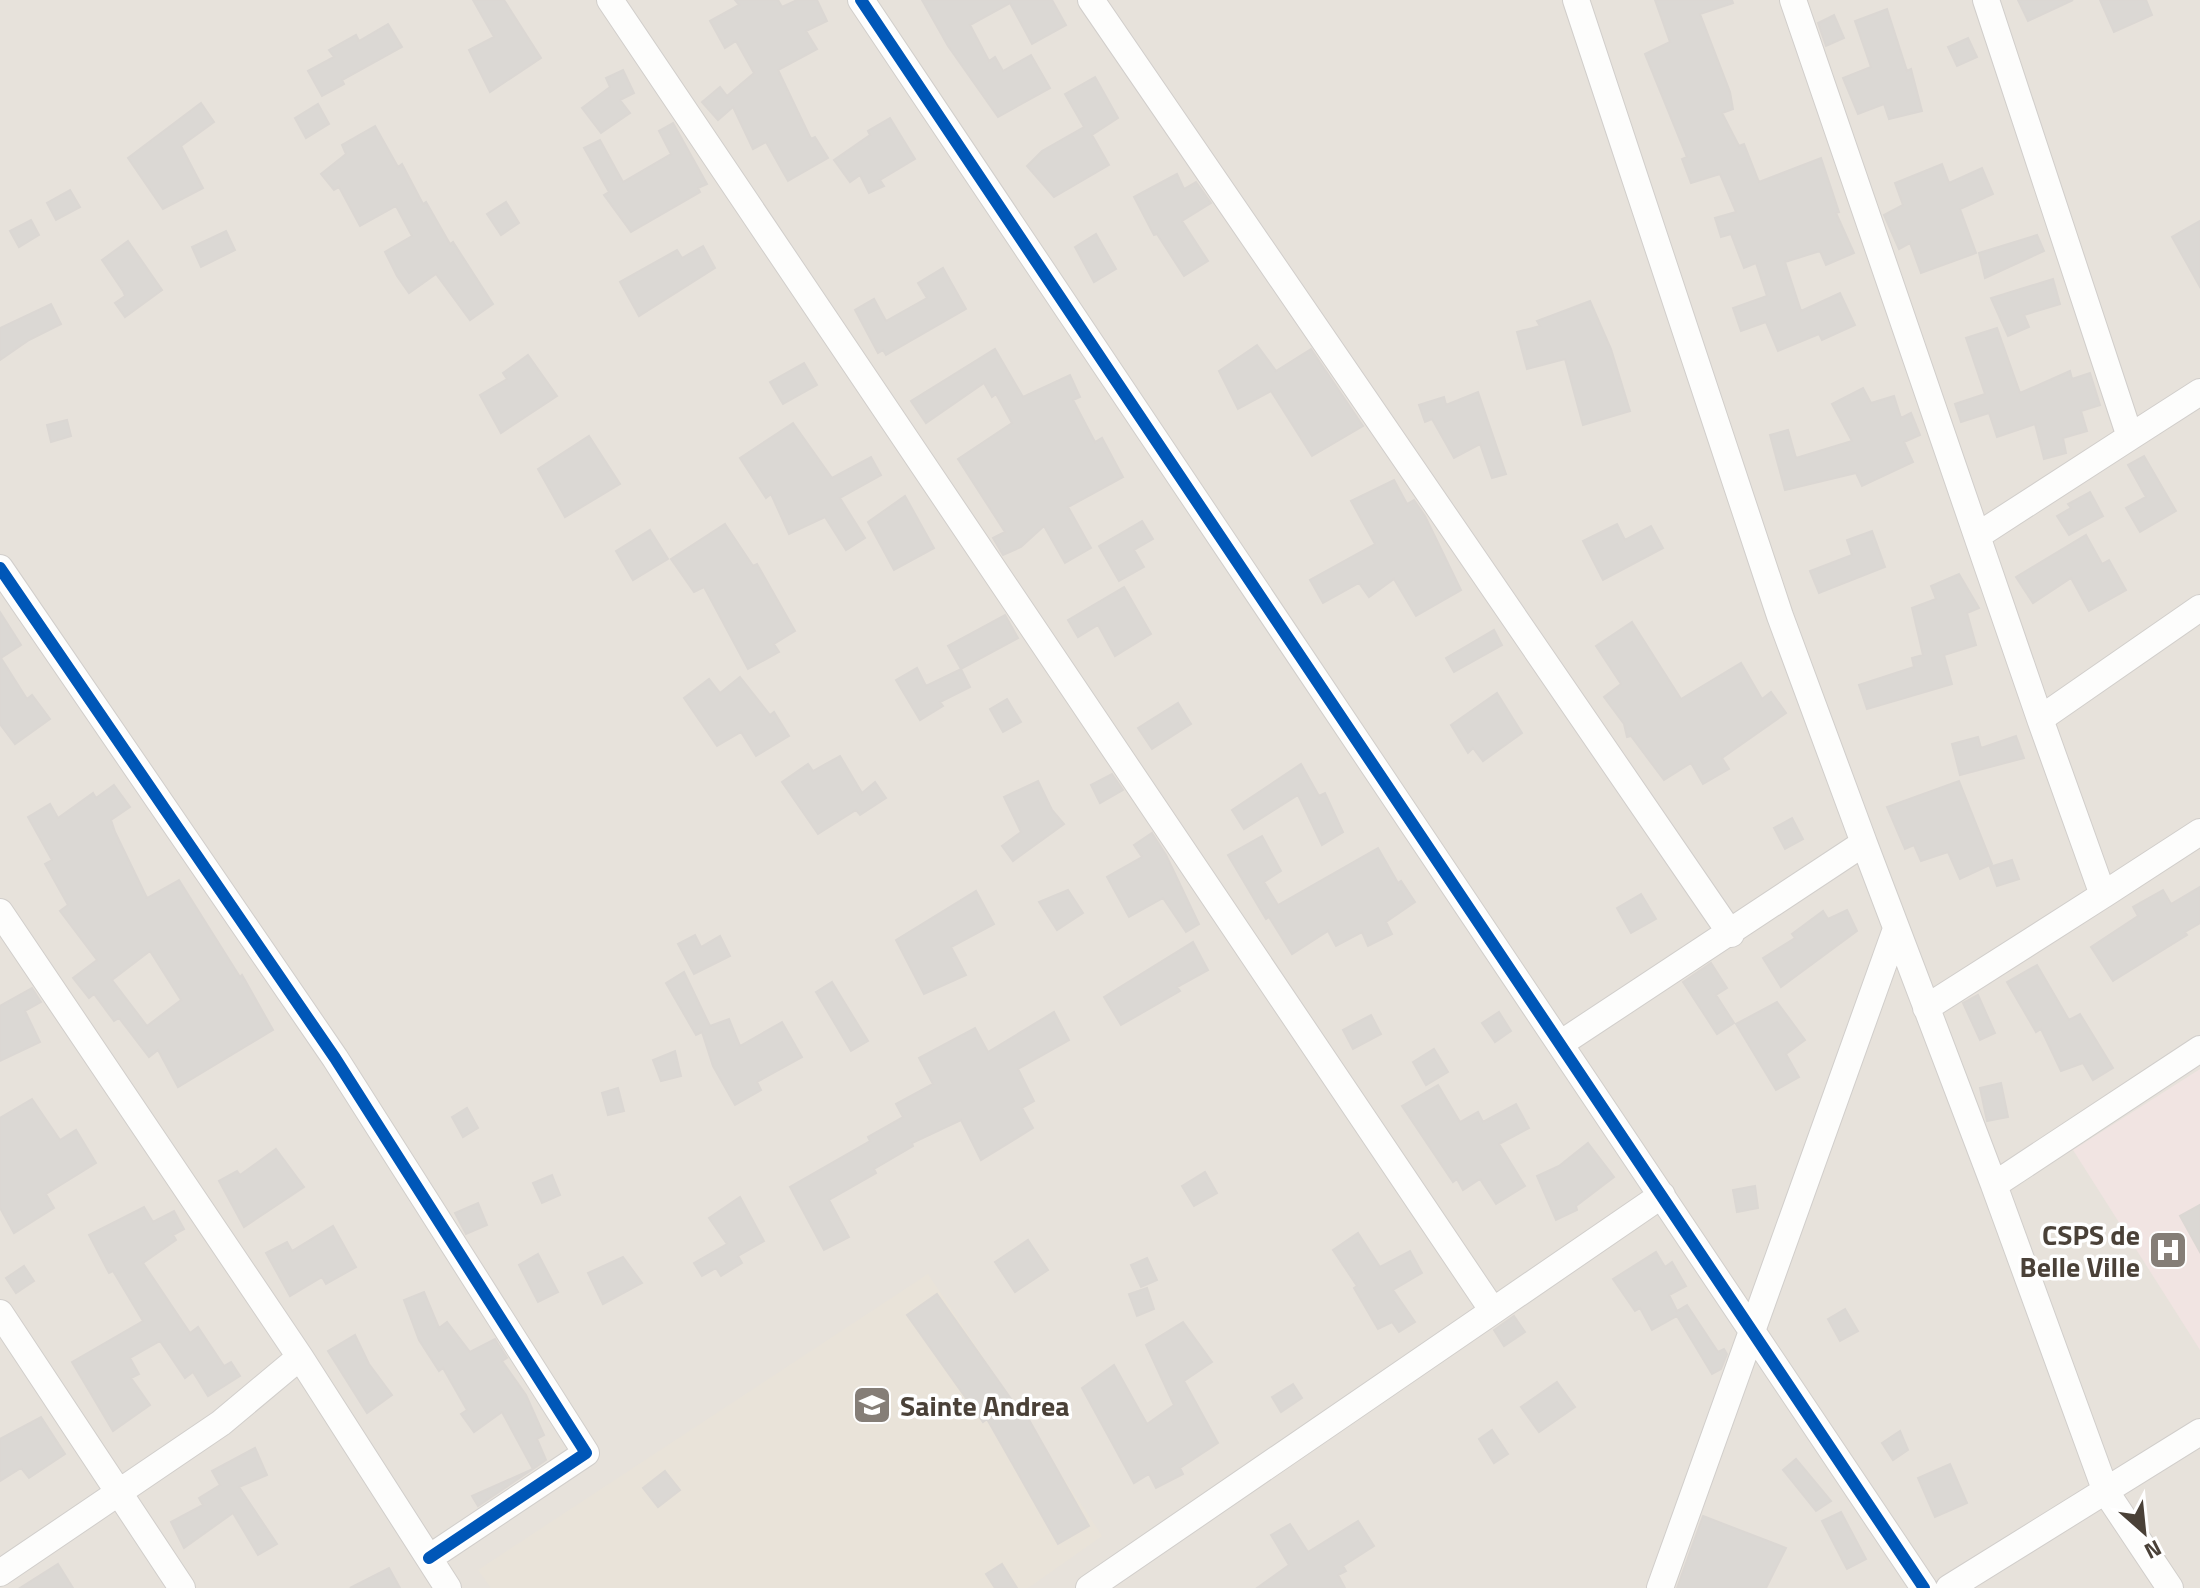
<svg xmlns="http://www.w3.org/2000/svg" width="2200" height="1588" font-family="'Titillium Web',sans-serif">
<style>
.residential{fill:#e7e2db}
.education{fill:#e9e3d9}
.medical{fill:#f1e4e2}
.building{fill:#dbd8d4;stroke:#dbd7d3;stroke-width:2;fill-rule:evenodd}
.lines{fill:none;stroke-linecap:round;stroke-linejoin:round}
.minor-casing{stroke:#d1cecb;stroke-width:28}
.minor{stroke:#fdfdfc;stroke-width:26}
.cycleway-casing{stroke:#fff;stroke-width:17}
.cycleway{stroke:#0057b8;stroke-width:12}
.labels{text-anchor:middle;dominant-baseline:central;stroke-width:7;stroke-linejoin:round;paint-order:stroke}
.poi-label{font-size:28px;font-weight:bold;fill:#4a4138;stroke:#fff;text-anchor:end}
</style>
<rect width="100%" height="100%" fill="#f3f0ed"/>
<path class="residential" d="M0,0h2200v1588h-2200z"/>
<path class="education" d="M928,1274l174,262 -74,52h-537l-13,-18z"/>
<path class="medical" d="M2200,1069v281l-127,-200z"/>
<path class="building" d="M473,0h31l37,58 -51,34 -21,-42 25,-13z
M735,0h43l4,7 15,-7h20l10,21 -21,10 11,18 -39,21 33,69 4,-2 13,21 -40,23 -22,-39 -13,7 -20,-42 -15,13 -16,-18 18,-15 7,9 27,-23 -18,-32 -11,7 -15,-27 29,-16z
M922,0h130l14,25 -34,19 -22,-41 -40,22 19,36 6,-4 8,14 28,-16 19,33 -52,29 -50,-71z
M1655,0h77l1,3 -33,11 30,78 3,17 -11,4 17,33 5,-2 15,38 62,-24 18,54 -3,1 18,40 -28,12 -6,-14 -35,11 16,49 39,-18 15,32 -33,15 -3,-6 -41,17 -12,-29 -25,9 -8,-23 34,-12 -11,-33 -12,5 -13,-34 -10,3 -6,-19 21,-6 -16,-38 -29,9 -9,-24 5,-2 -42,-103 25,-12z
M2018,0h55l-45,21z
M2100,0h46l6,15 -38,17z
M1887,9l20,62 4,-2 11,42 -33,8 -5,-15 -26,10 -15,-36 28,-11 -16,-46z
M1834,15l10,23 -18,8 -8,-23z
M388,24l14,23 -60,33 2,4 -22,12 -14,-25 26,-14 -5,-7 27,-15 3,6z
M1968,38l9,19 -20,9 -9,-19z
M623,70l11,23 -14,7 10,13 -29,20 -19,-25 28,-21 -4,-9z
M1095,77l23,41 -26,17 17,30 -55,32 -27,-31 15,-15 42,-24 -19,-33z
M201,103l13,19 -33,24 22,42 -40,21 -35,-51z
M318,104l11,20 -23,14 -11,-20z
M890,118l25,41 -35,21 4,6 -15,7 -9,-18 -10,7 -16,-22 36,-25 -2,-4z
M673,123l34,61 -9,4 2,4 -69,40 -27,-37 5,-3 -25,-44 16,-8 23,42 48,-28 -12,-23z
M375,126l23,41 4,-3 21,40 3,-2 24,42 3,-2 40,62 -23,16 -34,-46 -27,19 -12,-17 -12,-24 27,-16 -16,-30 -36,20 -21,-39 -5,3 -13,-16 25,-20 -4,-9z
M1942,164l7,19 33,-15 11,26 -33,15 16,44 -55,20 -11,-30 -11,6 -15,-34 19,-10 -8,-22z
M1177,174l7,15 12,-7 15,21 -29,18 26,40 -24,15 -27,-42 -3,1 -20,-38z
M70,190l10,17 -24,13 -9,-17z
M506,202l13,21 -18,12 -14,-21z
M31,220l8,15 -20,12 -9,-16z
M2200,221v66l-28,-50z
M226,231l9,19 -34,17 -9,-20z
M1096,234l20,35 -22,13 -19,-35z
M2037,235l7,16 -59,27 -6,-25z
M128,241l34,49 -37,27 -10,-14 10,-7 -2,-5 -21,-31z
M703,246l12,22 -76,48 -19,-34 57,-32 5,8z
M943,268l23,41 -80,46 -3,-5 -5,3 -23,-43 19,-11 12,22 41,-23 -9,-15z
M2053,279l7,25 -36,11 5,12 -21,9 -17,-38z
M1590,301l21,48 19,62 -47,14 -18,-66 -38,10 -10,-37 23,-6 -3,-5z
M51,304l10,20 -32,16 -29,20v-32z
M1997,328l23,65 50,-22 2,8 18,-6 10,32 -19,6 6,20 -24,7 3,15 -22,6 -9,-35 -38,13 -8,-24 -28,9 -6,-18 30,-10 -19,-56z
M1257,345l19,26 35,-22 52,77 -51,30 -41,-65 -33,18 -19,-38z
M995,349l28,48 47,-22 10,22 -7,3 22,42 7,-4 21,39 -55,30 23,41 -26,15 -21,-37 -23,21 -18,8 -10,-17 12,-6 -47,-73 54,-36 -16,-29 -4,3 -8,-14 -58,40 -15,-22z
M528,355l29,41 -56,37 -21,-38 27,-16 -4,-6z
M804,363l13,22 -34,19 -13,-22z
M1863,388l8,15 23,-7 7,22 10,-5 9,22 -16,7 9,20 -51,24 -6,-13 -71,17 -15,-55 18,-5 8,28 56,-17 -20,-37z
M1478,392l28,82 -14,4 -12,-34 -26,14 -22,-39 -7,3 -6,-17 25,-8 2,8z
M67,420l4,16 -20,6 -4,-17z
M793,423l39,55 39,-21 10,18 -41,23 25,40 -19,12 -21,-33 -36,17 -18,-40 -5,4 -26,-40z
M589,436l31,48 -55,33 -27,-48z
M2144,456l32,55 -36,21 -14,-24 20,-11 -18,-32z
M1394,480l13,24 7,-4 11,16 36,74 -45,26 -22,-37 -25,18 -10,-14 -36,20 -13,-23 65,-36 -24,-43z
M2090,492l13,24 -34,19 -12,-19 14,-8 -3,-4z
M905,496l29,52 -40,22 -26,-48z
M1142,521l11,18 -19,11 10,17 -25,14 -20,-35z
M725,524l28,42 4,-2 38,67 -21,13 5,8 -31,17 -44,-82 -10,5 -23,-33z
M1617,524l8,16 26,-14 12,22 -60,32 -20,-39z
M650,530l18,29 -35,21 -17,-29z
M1872,531l13,36 -66,26 -9,-22 42,-16 -5,-15z
M2086,535l16,29 7,-4 17,30 -37,21 -18,-33 -38,25 -17,-26z
M1959,574l20,34 -12,5 9,32 -32,10 8,29 -85,25 -8,-24 55,-18 -2,-9 11,-3 -11,-47 24,-9 -5,-13z
M1124,587l27,47 -36,22 -17,-31 -20,12 -10,-17z
M0,612l21,33 -20,13 26,41 5,-4 18,24 -35,25 -15,-20z
M1005,615l13,23 -57,31 -13,-23z
M1632,622l49,77 60,-36 21,36 9,-7 15,21 -64,45 7,11 -26,15 -12,-21 -27,17 -33,-44 -4,1 -3,-13 -20,-27 17,-13 -25,-38z
M1494,630l8,15 -48,27 -8,-14z
M917,668l9,18 35,-17 9,18 -30,15 3,4 -23,14 -24,-40z
M740,677l30,38 4,-3 15,24 -33,20 -15,-24 -24,14 -33,-48 25,-19 11,14z
M1497,693l25,40 -39,28 -10,-13 -5,5 -17,-28z
M1007,699l14,23 -18,10 -13,-23z
M1178,703l13,21 -39,25 -14,-21z
M2016,736l8,22 -64,17 -8,-31 26,-7 3,11z
M840,756l22,37 13,-11 11,16 -26,17 -4,-5 -38,24 -36,-52 26,-18 5,7z
M1301,764l18,32 6,-3 18,39 -21,13 -24,-50 -54,34 -12,-19z
M1112,774l11,16 -23,13 -9,-18z
M1038,781l14,29 12,14 -51,37 -11,-15 19,-14 -17,-35z
M1959,781l33,83 -32,15 -12,-27 -27,9 -7,-16 -9,4 -18,-42z
M114,785l16,22 -19,13 4,12 32,66 32,-18 61,97 2,-2 31,55 -95,57 -20,-37 -9,7 -30,-39 -5,3 -20,-27 -5,4 -16,-20 24,-18 -37,-49 8,-6 -23,-41 7,-4 -24,-43 22,-13 8,14 35,-25 3,5zM150,951l31,49 -34,26 -35,-46z
M1792,818l11,21 -18,10 -11,-21z
M1152,833l14,22 33,69 -13,8 -23,-34 -34,19 -22,-40 35,-20 -8,-12z
M1262,836l19,35 -17,11 14,23 100,-57 20,35 3,-2 14,21 -29,20 6,12 -24,12 -6,-14 -26,14 -8,-15 -36,23 -23,-37 -3,2 -38,-64z
M2012,860l7,19 -22,7 -7,-19z
M2200,887v36l-15,9 2,3 -74,46 -22,-34 47,-31 -5,-9 30,-17 8,14z
M1068,890l15,23 -26,17 -18,-28z
M976,891l18,33 -43,23 15,28 -42,19 -28,-54z
M1641,894l15,25 -25,14 -14,-25z
M1847,910l10,21 -76,56 -18,-29 32,-20 -3,-4 31,-23 5,8z
M695,935l6,12 19,-11 10,20 -36,18 -16,-30z
M1193,942l15,28 -31,17 3,4 -59,34 -17,-28z
M1711,963l16,25 -11,7 18,28 -17,11 -34,-52z
M2037,965l32,55 11,-6 33,54 -20,12 -10,-17 -22,8 -20,-42 -5,3 -29,-50z
M684,972l26,54 19,-7 11,27 42,-24 20,35 -45,25 4,8 -26,15 -22,-39 -11,-34 -6,3 -30,-52z
M832,982l36,59 -17,10 -35,-59z
M32,988l9,14 -16,9 15,31 -40,19v-55z
M1978,995l17,38 -15,7 -17,-37z
M1777,1002l28,38 -19,14 13,23 -23,13 -40,-66z
M1054,1012l15,28 -51,29 16,32 -12,7 11,20 -52,32 -20,-40 -49,23 1,3 -39,23 2,4 -47,27 20,37 -25,13 -34,-63 80,-46 -2,-4 35,-20 -7,-13 37,-20 -14,-26 56,-30 13,24z
M1499,1012l12,19 -16,11 -13,-19z
M1371,1015l10,19 -28,15 -10,-19z
M1434,1049l14,23 -22,13 -13,-23z
M675,1051l6,25 -20,5 -8,-21z
M2001,1083l7,34 -21,4 -7,-33z
M1438,1085l22,37 18,-10 5,10 33,-18 13,24 -30,16 26,42 -29,18 -16,-25 -17,11 -6,-11 -4,3 -51,-76z
M618,1088l6,23 -16,4 -6,-22z
M32,1099l28,41 16,-10 20,33 -50,31 8,14 -40,25 -14,-25v-90z
M467,1108l11,20 -15,9 -11,-20z
M1588,1143l26,34 -38,29 1,4 -21,10 -19,-44 22,-10z
M276,1149l28,38 -60,40 -25,-46 18,-10 3,4z
M1205,1172l12,21 -23,13 -12,-20z
M552,1175l8,20 -18,8 -9,-20z
M1755,1186l3,22 -21,4 -4,-22z
M740,1197l24,44 -26,15 4,7 -21,13 -5,-8 -14,8 -8,-13 33,-19 -18,-26z
M478,1203l9,22 -21,9 -11,-21z
M2200,1205v47l-20,-36z
M144,1207l9,15 21,-11 10,18 -11,6 3,5 -33,23 47,70 8,-6 26,39 7,-4 9,14 -32,20 -15,-24 -8,6 -25,-37 -30,17 9,16 -8,4 19,27 -37,26 -41,-69 71,-41 -30,-50 -4,2 -20,-38z
M333,1226l23,41 -30,17 -4,-7 -32,19 -24,-43 21,-11 5,9z
M1358,1233l22,34 30,-16 12,22 -29,17 22,32 -16,10 -7,-10 -14,7 -24,-41 3,-2 -24,-36z
M1028,1240l20,30 -33,22 -20,-30z
M1656,1252l9,15 7,-5 14,24 -17,9 8,16 10,-6 31,47 6,-3 3,5 -6,15 -9,5 -35,-58 -25,14 -12,-22 -5,3 -22,-32z
M538,1254l20,38 -20,10 -19,-37z
M623,1257l19,26 -39,21 -15,-31z
M1147,1258l10,22 -16,7 -10,-22z
M24,1266l10,15 -18,12 -10,-15z
M1147,1288l7,21 -17,7 -8,-22z
M424,1292l15,36 8,-6 23,30 25,-13 12,19 -5,3 24,34 18,40 -7,4 9,21 -13,9 -31,-57 -28,20 -13,-18 6,-4 -24,-42 -4,3 -20,-31 -15,-40z
M937,1294l84,119 3,-2 65,115 -31,18 -71,-125 -4,3 -76,-107z
M1845,1309l13,22 -18,10 -12,-22z
M1514,1316l11,16 -21,14 -10,-16z
M1183,1322l29,40 -28,19 34,62 -38,25 3,6 -27,14 -7,-14 -15,9 -52,-95 32,-23 33,59 27,-19 -28,-60z
M355,1335l14,29 23,31 -25,18 -39,-62z
M1557,1382l18,25 -36,25 -18,-25z
M1293,1384l9,14 -21,14 -9,-15z
M41,1417l24,37 -36,24 -8,-10 -21,13v-42z
M1492,1430l16,24 -14,9 -15,-24z
M1900,1431l8,19 -15,10 -11,-17z
M255,1448l12,27 -28,12 38,57 -19,11 -25,-42 -49,35 -13,-26 32,-17 -4,-7 21,-13 -8,-14z
M1796,1459l35,42 -15,10 -33,-41z
M1950,1464l17,39 -32,14 -17,-39z
M533,1469l-55,37 -6,-10z
M665,1471l15,19 -22,17 -15,-19z
M1841,1512l25,47 -19,10 -25,-48z
M1703,1516l83,32 -20,40h-89z
M1358,1521l16,25 -31,20 3,5 -8,4 7,13h-88l32,-23 -18,-30 19,-11 18,28z
M58,1564l15,24h-53z
M1002,1564l15,24h-22l-9,-14z
M389,1568l11,20h-50z"/>
<g class="lines">
<defs>
<path id="minor" d="M610,0l883,1311 169,-116
M861,0l1063,1588
M1091,0l640,934
M1576,0l204,616 84,227
M1793,0l184,536
M1986,0l144,437 -153,99 63,183
M2130,437l70,-45
M0,568l335,490 251,395 -157,105
M2103,895l97,-63
M0,912l300,445 148,231
M1926,1008l177,-113 -63,-176 160,-111
M1560,1044l304,-201 130,342
M0,1313l182,275
M0,1573l221,-150 79,-66
M1089,1588l404,-277
M1660,1588l236,-659
M1949,1588l251,-156
M2170,1588l-64,-96 -112,-307 206,-136"/>
</defs>
<use href="#minor" class="minor-casing"/>
<use href="#minor" class="minor"/>
<defs>
<path id="cycleway" d="M861,0l1063,1588
M0,568l335,490 251,395 -157,105"/>
</defs>
<use href="#cycleway" class="cycleway-casing"/>
<use href="#cycleway" class="cycleway"/>
</g>
<defs>
<symbol id="hospital-square" viewBox="-11 -11 22 22"><rect x="-9" y="-9" width="18" height="18" rx="4" fill="#857e77" stroke="#fff"/><path d="M-5-5h3v3.5h4V-5h3V5h-3V1.5h-4V5h-3Z" fill="#fff"/></symbol>
<symbol id="university-square" viewBox="-11 -11 22 22"><rect x="-9" y="-9" width="18" height="18" rx="4" fill="#857e77" stroke="#fff"/><path d="M0-5L7-2L0 1L-7-2ZM-4 1L0 2.5L4 1V4Q0 6-4 4Z" fill="#fff"/></symbol>
</defs>
<g fill-rule="evenodd">
<use href="#hospital-square" x="2146" y="1228" width="44" height="44"/>
<use href="#university-square" x="850" y="1383" width="44" height="44"/>
</g>
<g class="labels">
<g class="poi-label">
<text x="2140" y="1234">CSPS de<tspan x="2140" dy="32">Belle Ville</tspan></text>
<text x="900" y="1405" text-anchor="start">Sainte Andrea</text>
</g>
</g>
<g transform="translate(2144 1532) rotate(153)" stroke="#ffffff" stroke-width="6" paint-order="stroke">
<path d="M0-6L14 30L0 20L-14 30Z" fill="#4a4138"/>
<text y="-12" font-size="22" font-weight="bold" text-anchor="middle" fill="#4a4138">N</text>
</g>
</svg>
